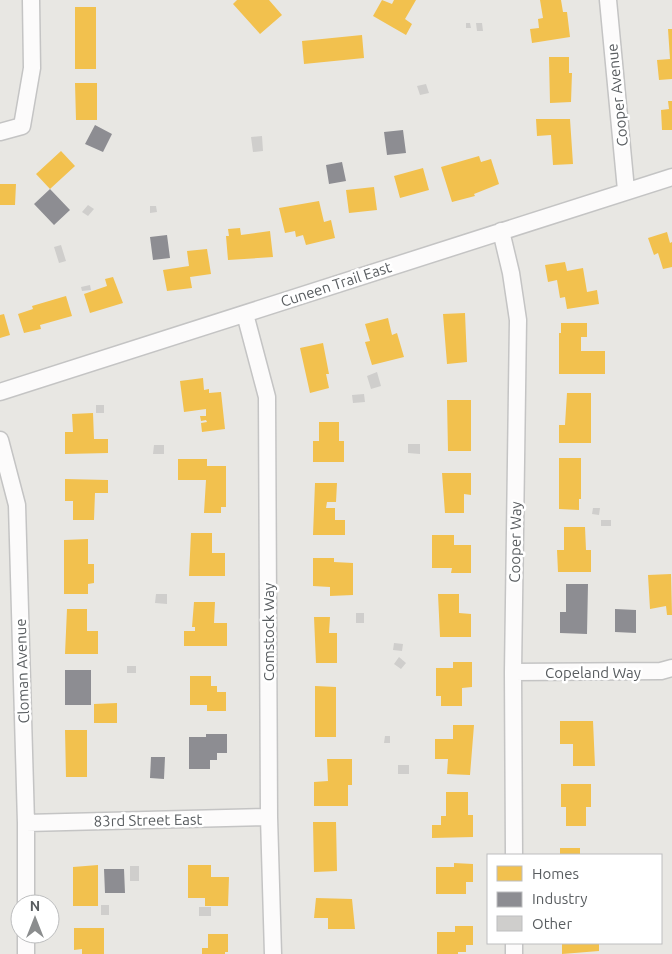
<svg xmlns="http://www.w3.org/2000/svg" width="672" height="954" font-family="Ubuntu,sans-serif">
<style>
.homes{fill:#f2c14e}
.industry{fill:#8d8d92}
.building{fill:#cfcecc}
.lines{fill:none;stroke-linecap:round;stroke-linejoin:round}
.minor-casing{stroke:#c4c4c4;stroke-width:19}
.minor{stroke:#fcfbfb;stroke-width:16}
.labels{text-anchor:middle;dominant-baseline:central;stroke-width:5;stroke-linejoin:round;paint-order:stroke}
.street-label{font-size:15px;fill:#595d60;stroke:#fff}
</style>
<rect width="100%" height="100%" fill="#e8e7e3"/>
<path class="homes" d="M237,0h32l13,15 -22,19 -27,-30z
M382,0l10,4 2,-4h22l-11,19 7,5 -6,11 -33,-19z
M540,0h21l2,12h4l3,25 -38,6 -2,-14 9,-1 -1,-9 5,-1z
M75,7h21v62h-21z
M668,29h4v50l-13,1 -2,-20 13,-1z
M362,35l2,23 -60,6 -2,-23z
M549,57h20v16h3l-1,29 -21,1z
M75,83h22v37h-21z
M668,101h4v29h-10l-1,-20 8,-1z
M536,119h34l3,45 -20,1 -2,-30 -14,1z
M61,151l14,15 -25,23 -14,-15z
M479,156l2,6 10,-3 8,25 -25,10 1,2 -23,6 -11,-35z
M423,168l6,22 -29,8 -6,-22z
M0,184h16l-1,21h-15z
M374,187l3,23 -28,3 -3,-23z
M319,201l5,21 7,-2 4,18 -29,7 -3,-10 -7,2 -1,-6 -10,2 -6,-25z
M240,228l1,7 29,-4 3,26 -45,3 -2,-24h3l-1,-7z
M667,232l3,11 2,-1v25l-9,2 -5,-16 -4,2 -6,-17z
M207,249l4,25 -21,3 2,11 -25,3 -4,-21 26,-4 -2,-15z
M565,262l2,9 16,-3 4,24 10,-2 2,14 -32,5 -2,-12 -5,1 -3,-18 -9,2 -3,-17z
M113,277l10,26 -33,10 -6,-19 23,-8 -2,-7z
M66,296l6,20 -32,9 1,4 -17,4 -6,-19 15,-5 -1,-3z
M465,313l2,49 -20,2 -4,-50z
M4,314l6,21 -10,3v-23z
M388,318l4,17 5,-2 7,24 -32,8 -7,-23 5,-1 -5,-17z
M561,323h26v14h-6v14h24v23h-46v-41h2z
M323,343l6,31h-3l3,14 -19,5 -10,-45z
M203,378l1,12 5,-1v4l12,-1 4,37 -23,3 -1,-9 6,-1 -1,-2 -5,1 -1,-5h6v-7l-22,3 -4,-31z
M567,393h24v50h-32v-18h6z
M447,400h24v51h-23z
M93,413l1,26h14v14l-43,1v-22h8l-1,-18z
M319,422h20v19h5v21h-31v-21h6z
M559,458h22v41h-2v11l-20,-1z
M178,459h29v7h19v41h-5v6h-17l2,-33h-28z
M442,473h29v22l-7,-1v19h-19z
M65,479l43,1v13h-13l-1,27h-21v-19h-8z
M315,483h22l-1,19h-9l-1,6h9v12h10v15h-32z
M564,527h21l1,23h5v22h-33l-1,-22h7z
M191,533h21v20h13v23h-36z
M432,535h22v10h17v28h-20l1,-5h-20z
M88,539v25h6v19l-6,1v10h-24v-54z
M313,558h21v4l19,1v32l-23,1v-9l-17,-1z
M671,574l1,41h-5l-1,-9 -16,3 -2,-34z
M438,594h21v19l12,1v23h-31z
M194,602h21l-1,21h13v23h-43v-15h11v-4h-3z
M67,609h20v22h11v23h-33z
M314,617h16l-1,16h8v30h-21z
M453,662h19v25l-10,1v18h-21v-10h-5v-28h17z
M190,676h21v10h6v6h9v19h-19v-6h-17z
M315,686l21,1v50h-21z
M117,703v20h-23v-19z
M560,721h33l2,45h-22v-22h-13z
M453,725h21l-4,50 -23,-1 1,-15h-13v-20h18z
M65,730h22v47h-21z
M327,759h25v26h-4v21h-34v-24l14,-1z
M561,784h30v23h-5v19h-20v-19h-5z
M446,792h22v23h5v22l-41,1v-13h9v-9h5z
M313,822h23l1,49 -23,1z
M560,848h20v7h-20z
M454,863l19,1v18h-7v12h-30v-27h18z
M98,865v41h-25v-39z
M188,865h23v12h18l-1,29h-23v-8h-17z
M316,898l36,1 3,30h-27v-11h-14z
M455,926h18v19h-7v7h-8v2h-21v-22h18z
M74,928h30v26h-22v-5l-8,1z
M208,934h20v18h-3v2h-23v-6h6z
M562,943h37v8l-37,3z"/>
<path class="industry" d="M95,125l17,9 -9,18 -18,-8z
M403,130l3,23 -19,2 -3,-23z
M342,162l4,19 -17,3 -3,-19z
M50,189l20,21 -16,15 -20,-21z
M167,235l3,23 -17,2 -3,-23z
M566,584h22l-1,50 -27,-1v-21h6z
M615,609l21,1v23l-21,-1z
M65,670h26v35h-26z
M206,734h21v19h-10v7h-7v9h-21v-32h17z
M151,757h14l-1,22 -14,-1z
M104,869h20l1,24h-20z"/>
<path class="building" d="M466,23h4l1,5h-5z
M476,23h6l1,8h-6z
M426,84l3,9 -9,2 -3,-9z
M262,136l1,15 -10,1 -2,-15z
M88,205l6,4 -6,7 -6,-4z
M150,206h6l1,6 -7,1z
M61,245l5,16 -7,2 -5,-16z
M90,285l1,5 -9,1 -1,-4z
M377,372l4,14 -10,3 -4,-13z
M364,394l1,8 -12,1 -1,-8z
M96,405h8v8h-8z
M408,444h12v10l-12,-1z
M154,445h10v9h-11z
M593,508h7l-1,7 -7,-1z
M601,520h10v6h-10z
M156,594h11v10l-12,-1z
M356,613h8v10h-8z
M394,643l9,1 -1,7 -9,-1z
M399,657l7,6 -5,6 -7,-5z
M127,666h9v7h-9z
M385,736h5v7h-6z
M398,765h11v9h-11z
M130,866h9v15h-9z
M101,905h8v10h-8z
M199,907h12v9h-12z"/>
<g class="lines">
<defs>
<path id="minor" d="M608,0l18,190
M0,132l22,-6 10,-58 -1,-68
M501,231l10,42 7,47 -5,352 1,183
M245,314l22,83 2,420 4,137
M0,392l672,-215
M0,440l17,65 9,318v81
M513,672l148,-1 11,-3
M26,823l243,-6
M514,943v11
M26,954v-20"/>
</defs>
<use href="#minor" class="minor-casing"/>
<use href="#minor" class="minor"/>
</g>
<g class="labels">
<g class="street-label">
<text transform="translate(617 95) rotate(-96)">Cooper Avenue</text>
<text transform="translate(336 284) rotate(-18)">Cuneen Trail East</text>
<text transform="translate(515 542) rotate(-89)">Cooper Way</text>
<text transform="translate(268 632) rotate(-90)">Comstock Way</text>
<text transform="translate(22 671) rotate(-92)">Cloman Avenue</text>
<text x="593" y="672">Copeland Way</text>
<text transform="translate(148 820) rotate(-1)">83rd Street East</text>
</g>
</g>
<rect x="487" y="854" width="175" height="90" fill="#ffffff" stroke="#bdbebf"/>
<rect x="497" y="866" width="25" height="15" fill="#f2c14e" stroke="#bdbebf"/>
<text x="532" y="879" font-size="15" fill="#595d60">Homes</text>
<rect x="497" y="892" width="25" height="15" fill="#8d8d92" stroke="#bdbebf"/>
<text x="532" y="904" font-size="15" fill="#595d60">Industry</text>
<rect x="497" y="916" width="25" height="15" fill="#cfcecc" stroke="#bdbebf"/>
<text x="532" y="929" font-size="15" fill="#595d60">Other</text>
<g transform="translate(35 919)"><circle r="24" fill="#ffffff" stroke="#bdbebf"/>
<path d="M0-4L9 19L0 12L-9 19Z" fill="#8b8d8e"/>
<text y="-8" font-size="14" font-weight="bold" text-anchor="middle" fill="#595d60">N</text>
</g>
</svg>
